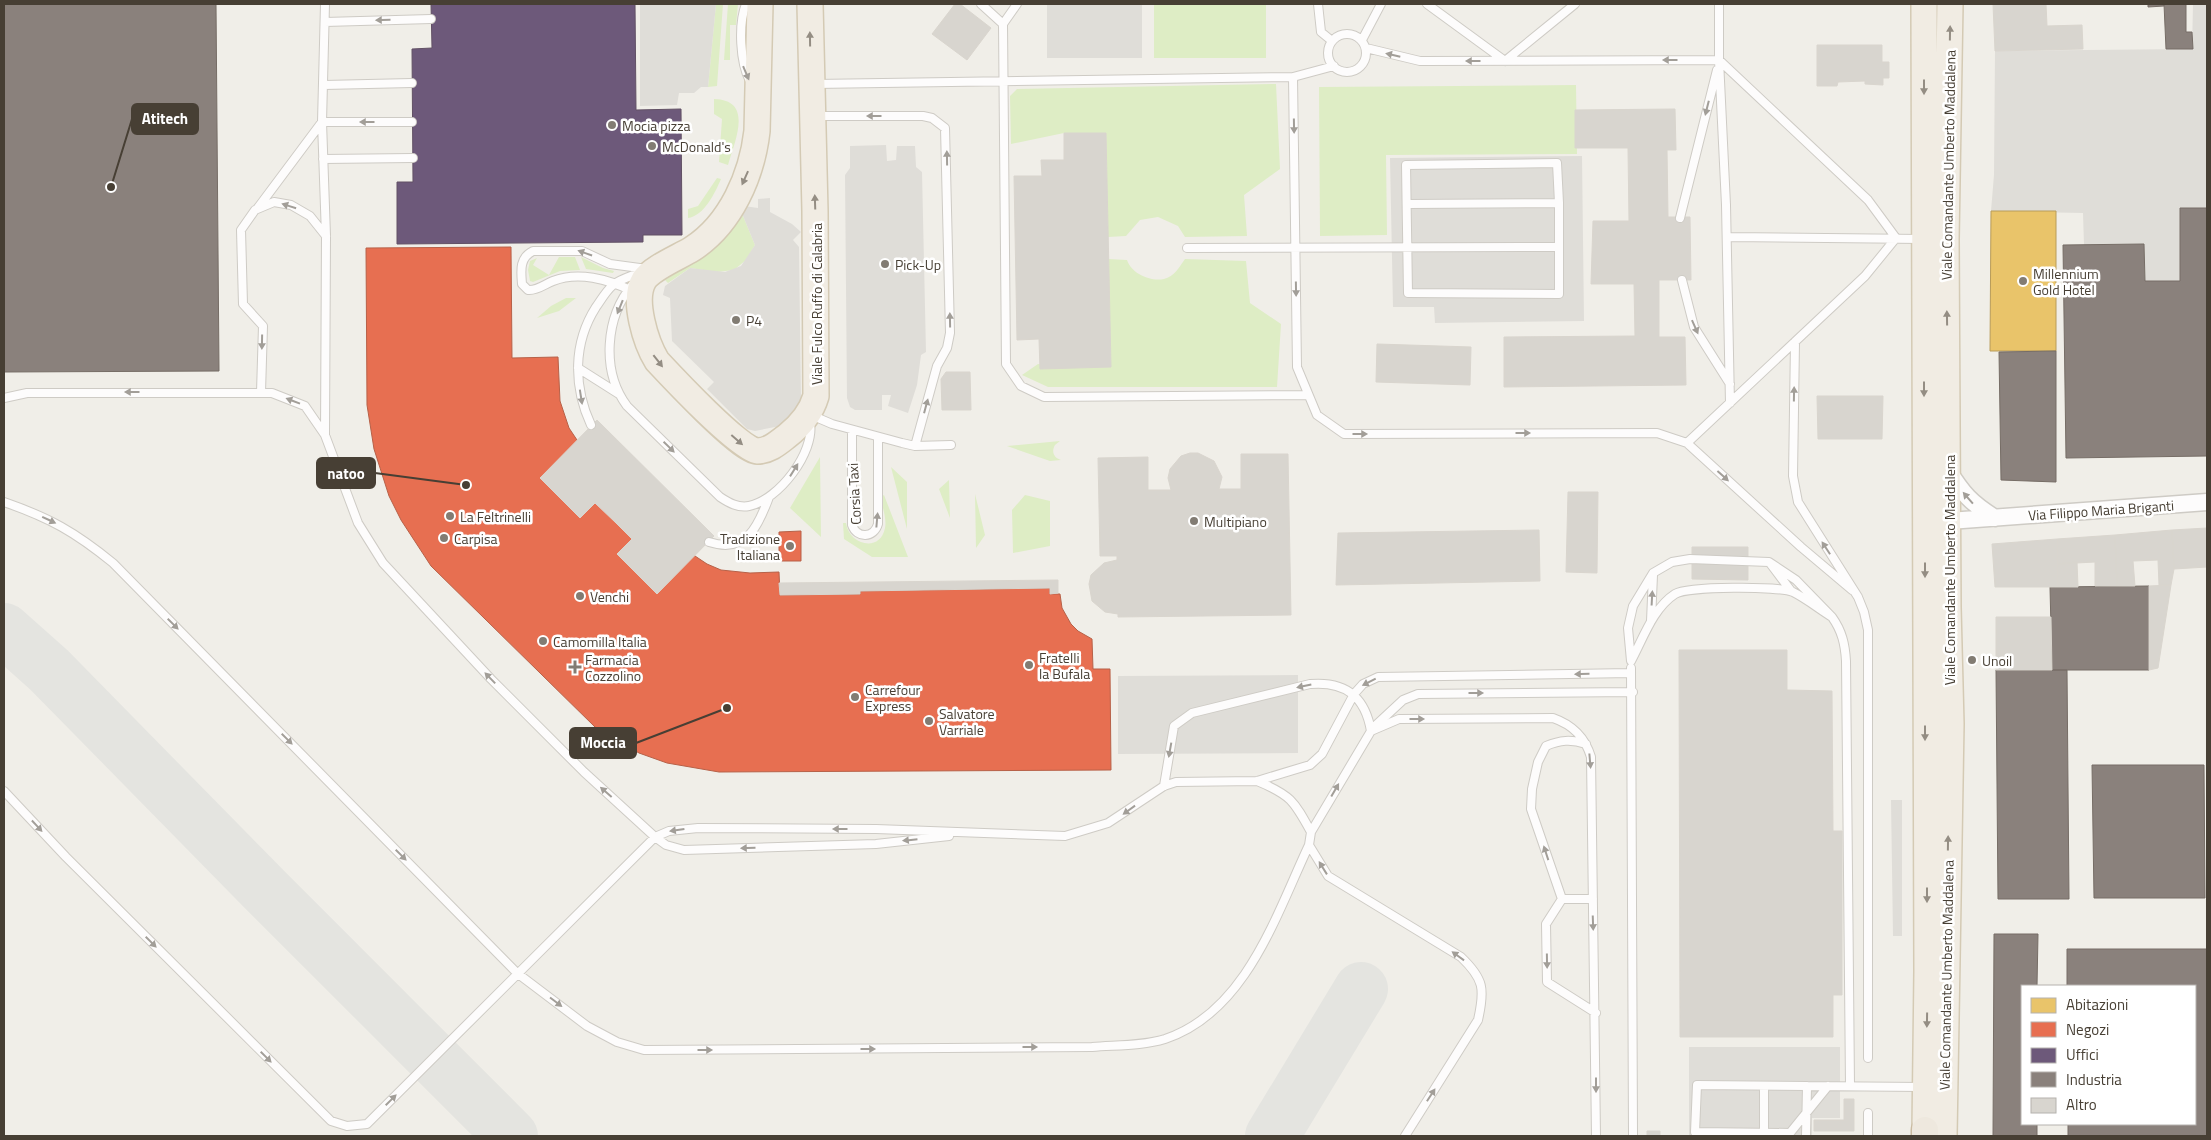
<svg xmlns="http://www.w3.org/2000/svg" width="2211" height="1140" font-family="'Titillium Web',sans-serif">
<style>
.green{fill:#deedc5}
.parking{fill:#dfddd8}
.homes{fill:#e9c46a;stroke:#b89c5a}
.shops{fill:#e76f51;stroke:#b76148}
.offices{fill:#6d597a;stroke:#625165}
.industry{fill:#8a817c;stroke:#766d66}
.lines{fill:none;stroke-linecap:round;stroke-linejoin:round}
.taxiway{stroke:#e4e4e0;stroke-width:54}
.building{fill:#d8d5cf;stroke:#d9d5ce}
.service-casing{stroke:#cecbc5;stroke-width:10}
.minor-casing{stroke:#cecbc5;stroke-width:19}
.primary-casing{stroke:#d4cab4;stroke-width:28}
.trunk-casing{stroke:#cabba1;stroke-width:29}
.service{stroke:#fdfcfc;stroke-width:8}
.minor{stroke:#fdfcfc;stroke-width:16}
.primary{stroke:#f1ece3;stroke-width:25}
.trunk{stroke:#eee8de;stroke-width:26}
.oneway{fill:#a29e98}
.oneway2{fill:#948d83}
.poi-dot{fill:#827c73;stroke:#fff;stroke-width:2}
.labels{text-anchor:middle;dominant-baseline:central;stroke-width:5;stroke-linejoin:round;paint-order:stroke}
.poi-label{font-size:14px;fill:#473f34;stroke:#fff;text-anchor:start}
.street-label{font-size:14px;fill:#473f34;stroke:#fff}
.leader{fill:none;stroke:#473f34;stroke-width:2}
.callout-dot{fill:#473f34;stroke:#fff;stroke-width:2}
.callout{fill:#473f34;stroke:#473f34;stroke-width:2}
.callout-label{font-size:15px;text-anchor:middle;font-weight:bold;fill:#fff}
</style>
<rect width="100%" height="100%" fill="#f0eee8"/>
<path class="green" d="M716,4h7l-6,82 -9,1z
M728,4h10l-2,21h-6v35h-6z
M1154,4h112v54h-112z
M1276,84l4,85 -36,26 3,41 -62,1 -7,-11 -20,-9 -18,3 -14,16 -18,1 -2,-104h-42l-53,11 -1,-48 7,-7z
M1576,85l1,69 -191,1 1,80 -67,1 -1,-149z
M714,99c40,1 21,41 14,66l-9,-3 3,-43 -8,-5z
M717,178l4,1c-6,14 -17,37 -33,39v-9l10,-3z
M741,211l14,34 -9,15 -12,10 -17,2 -27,-4 -22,15 -3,-3 35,-22z
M559,257h16l5,13 -20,1 -27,11 -3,-1 -2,-11 2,-9 7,-3 -4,7 16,10z
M581,257l22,11 11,3 -1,2 -27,-4z
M1108,259l19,1c4,13 23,22 37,19 10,-2 16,-13 21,-20l61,2 4,42 31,21 -4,63h-229l-26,-12 16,-11 36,4 37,-1z
M566,298h10l-17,13 -22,7 14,-12z
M1060,441l-5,4c-4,7 -1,13 6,15l-11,1 -43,-15z
M820,457l1,80 -31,-29z
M891,467l16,15v47z
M949,480l1,38 -11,-29z
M975,494l10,41 -9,13z
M884,495l24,62h-36l-28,-18 -1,-16h3c3,22 34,30 39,5 2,-9 -3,-21 -4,-31z
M1025,495l25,6v45l-37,7 -1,-43z"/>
<path class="parking" d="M640,4h76l-8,83h-7l-7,6h-15l-2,12 -37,1z
M1047,4l95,1v53h-95z
M2193,4h14v204h-27v73h-35l-1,-37 -60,1 -1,-32 -92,-2 3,-36 1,-124 197,-2z
M886,145l1,16 9,-1 1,-14h18l1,21 6,5 4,180 -5,3 -4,30 -9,28 -20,-7 3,-11h-9v15h-27l-5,-3 -3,-9 -2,-223 5,-7v-22z
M1582,156l2,165 -149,2 -1,-16h-41l-3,-149z
M770,198v14l22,12 9,8 -8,8 6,7 2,155 -21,24 -25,5 -8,-2 -40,-40 7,-7 -42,-41 -2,-43 -7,-3 2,-9 25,-18 35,4 16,-6 14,-21 -14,-34 3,-5 14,2v-9z
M1298,675v78l-180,1v-78z
M1891,800h11v136h-9z
M1689,1047h151v71h-28v18h-123z"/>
<path class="homes" d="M1991,211h65v140h-66z"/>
<path class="shops" d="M511,247l1,111 46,-1 2,44 9,27 8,12 118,116 12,8 14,6 29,3 29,-1 1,23 80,-1v-3l190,-3v6h10l2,14 9,16 7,7 14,8 1,30h17l1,101 -392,2 -52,-9 -28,-10 -44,-26 -164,-161 -30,-46 -12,-24 -15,-47 -7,-44 -1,-157z
M801,531v30h-22v-29z"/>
<path class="offices" d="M431,4h204l1,106 45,-1 1,126h-39v7l-246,2v-62h16l-1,-133 20,-1z"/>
<path class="industry" d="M4,4h212l3,367 -215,1z
M2148,4h16v2l-16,1z
M2164,4h43h-21v28h6l1,17h-27z
M2180,208h27v248l-141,2 -3,-213 81,-1 1,37h35z
M2056,351v131l-55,-2 -2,-128z
M2149,586v84h-97l-2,-83z
M1996,670h71l2,229h-71z
M2092,765h112l1,133h-111z
M1994,934h44l-1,52h-15v138h15v12h-44z
M2067,949h140v187h-139v-12h127v-138h-128z"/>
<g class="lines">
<path class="taxiway" d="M4,630l45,40 216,220 246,246
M1272,1136l89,-147"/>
</g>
<path class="building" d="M955,4h5l31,24 -24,32 -35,-26z
M1993,4h53l1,22 35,-1 1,24 -88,2z
M1817,45h65v17h7v16h-6v7l-18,-1v-3l-27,1 -1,4h-20z
M1675,109l1,41h-9l1,67h22l1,63h-32v57h26l1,48 -182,2v-50l131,-1 -1,-52h-43l2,-63h36l-1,-73h-53v-38z
M1064,133h42l5,234 -71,2 -1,-30 -22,1 -3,-164h28l-1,-16h23z
M1377,344l94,3 -1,38 -94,-3z
M946,372h24l1,38h-29l-1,-31z
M1817,396h66l-1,43h-64z
M597,420l117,116 -57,58 -40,-40 15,-15 -16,-16 -21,-20 -15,15 -40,-40z
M1190,453h8l16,8 8,16 -3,12h22v-35h47l3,161 -173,2v-3l-13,-2 -13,-11 -3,-17 2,-9 13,-12 13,-3v-4h-17l-2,-98 50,-1v33h23l-3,-12 2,-9 11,-13z
M1568,492h30l-1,81 -31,-1z
M2207,528v39l-33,2 -2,-39z
M1539,530l1,51 -204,4 2,-52z
M2172,530l2,39 -3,16h-12l-1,-25 -25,1 2,25h-18l-2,-51z
M2115,535l2,51h-22v-24l-38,2v-25z
M2057,539v48h-62l-3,-43z
M1692,547h56v33l-56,-1z
M2077,562l1,25h-21v-23z
M1058,580v13l-8,1v-6l-190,3v3l-80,1 -1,-12z
M2171,585l-13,83 -9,2v-84z
M1996,617h55l1,53h-56z
M1679,650h108v40l45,1 1,140h9v164h-9v42h-153z
M1844,1099h10v32h-40v-11h30z
M1647,1131h13v5h-13z"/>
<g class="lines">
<defs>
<path id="service" d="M325,4l-3,118 4,114 -1,199 33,88 25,40 108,116 93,93 71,65 11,8 18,5 192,-6 73,-8
M746,4c-8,20 -6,59 4,77
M981,4l22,20
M1017,4l-14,20 3,340 15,22 23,11 264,-2
M1318,4l3,28 11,9
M1427,4l78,57 70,-57
M1719,4v56l7,145 4,198
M325,22l106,-3
M1328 53a19 19 0 1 1 38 0a19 19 0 1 1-38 0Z
M1362,40l19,-36
M1366,48l54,13 299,-1 149,140 28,38 -31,38 -178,167
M1293,77l4,290 20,48 27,19 313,-1 30,10 114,104 51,43
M815,84l478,-7 41,-11
M324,85l88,-2
M815,116h108l9,2 13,10 5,205 -3,15 -10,18 -22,80
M322,122h90
M323,159l90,-1
M1408,204l151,-1v91l-151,-1 -2,-128 151,-2 2,40
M257,209l65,-87
M1680,218l37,-148
M1727,237l195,2
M1187,248l372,-1
M1682,280l12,47 36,57
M633,284c-28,33 -32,87 -6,122l93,91c9,6 18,11 29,9 30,-6 66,-54 61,-83
M632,291c-24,-12 -54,-20 -79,-10 -8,3 -16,10 -25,9l-6,-6c-1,-13 -3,-26 11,-33h49l28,13 37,5
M1795,342l-2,134 5,26 60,95 6,15 4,18v428
M578,368l41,26
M261,392l2,-66 -20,-22 -2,-74 14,-20 19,-8 17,3 19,11 16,20
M4,398l23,-5h245l33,13 20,29
M811,415l21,9 70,19 13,3 36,-1
M591,425c-18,-39 -18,-82 5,-118 5,-7 10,-16 17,-22 7,-6 19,-9 28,-13
M852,430v95c5,14 22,13 26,-1v-87
M4,502c46,16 71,30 109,61l404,410 70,53 30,16 27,8 448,-3c24,-2 50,-1 73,-8 81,-27 111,-124 144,-194l2,-13 60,-101c-6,-35 -26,-50 -61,-47l-118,29 -18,13 -10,60
M709,542c37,12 49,-15 60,-45
M1690,559l79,3 27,18 36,37c-13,-8 -25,-18 -39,-25 -14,-6 -105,-6 -118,2 -22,14 -32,45 -44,67l-3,-33 5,-22 20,-33 19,-11z
M1770,563l21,28
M1832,617c10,14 13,27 14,44l4,425
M1651,621l2,-46
M1631,668l2,468
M1375,726l28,-26 15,-6 215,-2
M1371,731l28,-12 154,-1c20,7 32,19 38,39l5,379
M1257,781c34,14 37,20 54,51
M4,791l62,66 265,264 16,5 20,-2 288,-287 14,-6 29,-3 178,1 189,7 43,-13 56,-37 12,-4 81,-1 53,-16 12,-11 32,-60 9,-10 15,-7 253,-4
M1309,845l19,31 133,81c23,22 24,32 17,63l-73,116
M1562,899l-31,-90 1,-20 6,-27 8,-16c14,-6 25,-7 40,-2
M1562,899l-16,25 1,58 49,31
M1562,899h31
M1828,1086l-38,47 -95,-1 2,-47 226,2
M1764,1136v-50
M1806,1136l1,-50
M1868,1136v-23"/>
<path id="minor" d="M1948,470c15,24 23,33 47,48
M1949,521l258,-19"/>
<path id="primary" d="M760,4l-3,127c-5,44 -26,93 -65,118 -13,8 -40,19 -48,31 -12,20 2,63 13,81 14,15 84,90 100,90 12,0 21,-8 30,-15 14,-11 24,-23 29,-40l-1,-185 -5,-207
M1924,4l3,967 -2,159
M1944,1136l7,-412 -3,-117 -2,-368 4,-235"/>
<path id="trunk" d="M1925,1136v-6"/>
</defs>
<use href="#service" class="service-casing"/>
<use href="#minor" class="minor-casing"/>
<use href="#primary" class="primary-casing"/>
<use href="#trunk" class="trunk-casing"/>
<use href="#service" class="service"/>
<use href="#minor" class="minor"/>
<use href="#primary" class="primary"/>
<use href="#trunk" class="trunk"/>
</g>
<defs><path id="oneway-solid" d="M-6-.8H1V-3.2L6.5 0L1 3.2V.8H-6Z" transform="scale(1.25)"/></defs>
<g class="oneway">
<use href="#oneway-solid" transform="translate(383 20) rotate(179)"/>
<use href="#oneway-solid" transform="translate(1393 55) rotate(-167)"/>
<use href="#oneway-solid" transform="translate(1670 60) rotate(180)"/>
<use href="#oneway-solid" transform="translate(1473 61) rotate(180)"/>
<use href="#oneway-solid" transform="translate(746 73) rotate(67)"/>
<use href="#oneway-solid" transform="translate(1707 108) rotate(104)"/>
<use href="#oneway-solid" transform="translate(874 116) rotate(-180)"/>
<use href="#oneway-solid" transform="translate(367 122) rotate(180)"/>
<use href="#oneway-solid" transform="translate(1294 126) rotate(89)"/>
<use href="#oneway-solid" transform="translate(947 158) rotate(-91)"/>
<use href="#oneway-solid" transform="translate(289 206) rotate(-162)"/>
<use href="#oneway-solid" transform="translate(585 253) rotate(-161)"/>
<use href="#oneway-solid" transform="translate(1296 289) rotate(89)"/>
<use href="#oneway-solid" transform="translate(620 307) rotate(112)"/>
<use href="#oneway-solid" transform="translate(950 320) rotate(-91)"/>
<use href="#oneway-solid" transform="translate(1695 327) rotate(66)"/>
<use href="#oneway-solid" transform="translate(262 342) rotate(91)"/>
<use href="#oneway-solid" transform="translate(132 392) rotate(180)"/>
<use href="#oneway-solid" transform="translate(1794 394) rotate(-89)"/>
<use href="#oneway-solid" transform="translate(581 397) rotate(81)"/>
<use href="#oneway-solid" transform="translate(293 401) rotate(-159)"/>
<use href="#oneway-solid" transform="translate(926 406) rotate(-75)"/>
<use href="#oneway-solid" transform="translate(1523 433)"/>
<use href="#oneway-solid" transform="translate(1360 434)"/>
<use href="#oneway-solid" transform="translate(669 447) rotate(44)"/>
<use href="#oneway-solid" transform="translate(794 470) rotate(-58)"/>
<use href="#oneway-solid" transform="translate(1723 476) rotate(42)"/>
<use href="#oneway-solid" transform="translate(1968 498) rotate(-131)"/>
<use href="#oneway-solid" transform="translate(49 520) rotate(25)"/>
<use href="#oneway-solid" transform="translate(877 520) rotate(-85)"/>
<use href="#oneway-solid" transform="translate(1826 548) rotate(-123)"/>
<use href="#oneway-solid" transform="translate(1652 598) rotate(-87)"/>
<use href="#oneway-solid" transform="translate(173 624) rotate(45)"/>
<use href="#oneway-solid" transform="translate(1582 674) rotate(179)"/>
<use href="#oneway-solid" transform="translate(490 678) rotate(-134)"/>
<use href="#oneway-solid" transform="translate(1369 682) rotate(153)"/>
<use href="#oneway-solid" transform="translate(1304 686) rotate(168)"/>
<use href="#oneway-solid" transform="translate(1476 693)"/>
<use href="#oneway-solid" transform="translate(1417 719)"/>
<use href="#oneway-solid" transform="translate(287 739) rotate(45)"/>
<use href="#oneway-solid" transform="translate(1170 750) rotate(100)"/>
<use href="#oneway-solid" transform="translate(1590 761) rotate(85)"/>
<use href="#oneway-solid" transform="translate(1335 790) rotate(-60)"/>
<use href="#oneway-solid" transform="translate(606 792) rotate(-139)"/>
<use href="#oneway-solid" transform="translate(1129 810) rotate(144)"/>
<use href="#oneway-solid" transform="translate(37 826) rotate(47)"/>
<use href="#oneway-solid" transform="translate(840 829) rotate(-180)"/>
<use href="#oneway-solid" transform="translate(677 830) rotate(172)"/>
<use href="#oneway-solid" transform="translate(910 840) rotate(174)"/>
<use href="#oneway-solid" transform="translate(748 848) rotate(178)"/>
<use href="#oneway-solid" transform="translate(1546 853) rotate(-108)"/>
<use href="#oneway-solid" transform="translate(401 855) rotate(45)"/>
<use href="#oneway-solid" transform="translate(1323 868) rotate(-122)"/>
<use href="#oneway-solid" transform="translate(1593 923) rotate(88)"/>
<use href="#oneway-solid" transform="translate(151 942) rotate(45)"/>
<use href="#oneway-solid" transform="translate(1458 956) rotate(-144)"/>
<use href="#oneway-solid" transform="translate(1547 961) rotate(89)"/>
<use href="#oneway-solid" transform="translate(556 1002) rotate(37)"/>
<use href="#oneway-solid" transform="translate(1030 1047)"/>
<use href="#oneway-solid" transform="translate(868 1049)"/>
<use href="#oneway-solid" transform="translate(705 1050)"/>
<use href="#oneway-solid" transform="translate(266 1057) rotate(45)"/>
<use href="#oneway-solid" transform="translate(1596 1085) rotate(90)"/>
<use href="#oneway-solid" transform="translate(1431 1095) rotate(-57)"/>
<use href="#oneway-solid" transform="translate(391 1100) rotate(-45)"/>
</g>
<g class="oneway2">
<use href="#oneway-solid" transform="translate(1950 33) rotate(-89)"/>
<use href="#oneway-solid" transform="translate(810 39) rotate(-91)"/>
<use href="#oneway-solid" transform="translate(1924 87) rotate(90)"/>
<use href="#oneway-solid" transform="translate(745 178) rotate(114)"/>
<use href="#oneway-solid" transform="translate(815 202) rotate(-92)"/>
<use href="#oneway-solid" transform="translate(1947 318) rotate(-91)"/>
<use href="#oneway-solid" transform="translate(658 361) rotate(52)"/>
<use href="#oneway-solid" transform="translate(1924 389) rotate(90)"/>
<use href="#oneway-solid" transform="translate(737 440) rotate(41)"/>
<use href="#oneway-solid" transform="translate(1925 570) rotate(90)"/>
<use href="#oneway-solid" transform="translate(1925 733) rotate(90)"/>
<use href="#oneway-solid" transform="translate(1948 843) rotate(-89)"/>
<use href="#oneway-solid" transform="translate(1927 895) rotate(90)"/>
<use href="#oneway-solid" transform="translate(1927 1020) rotate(91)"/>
</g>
<g class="poi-dot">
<circle cx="612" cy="125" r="5"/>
<circle cx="652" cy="146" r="5"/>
<circle cx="885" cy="264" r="5"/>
<circle cx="2023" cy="281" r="5"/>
<circle cx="736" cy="320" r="5"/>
<circle cx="450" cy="516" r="5"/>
<circle cx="1194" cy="521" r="5"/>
<circle cx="444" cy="538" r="5"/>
<circle cx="790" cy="546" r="5"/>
<circle cx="580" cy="596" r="5"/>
<circle cx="543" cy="641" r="5"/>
<circle cx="1972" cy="660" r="5"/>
<circle cx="1029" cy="665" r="5"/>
<path d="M572.5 659.5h5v5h5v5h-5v5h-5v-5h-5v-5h5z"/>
<circle cx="855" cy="697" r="5"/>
<circle cx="929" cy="721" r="5"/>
</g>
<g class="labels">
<g class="poi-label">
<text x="622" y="125">Mocia pizza</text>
<text x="662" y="146">McDonald's</text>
<text x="895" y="264">Pick-Up</text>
<text x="2033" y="273">Millennium<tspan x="2033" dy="16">Gold Hotel</tspan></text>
<text x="746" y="320">P4</text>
<text x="460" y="516">La Feltrinelli</text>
<text x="1204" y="521">Multipiano</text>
<text x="454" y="538">Carpisa</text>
<text x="780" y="538" text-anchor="end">Tradizione<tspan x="780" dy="16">Italiana</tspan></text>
<text x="590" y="596">Venchi</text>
<text x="553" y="641">Camomilla Italia</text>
<text x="1039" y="657">Fratelli<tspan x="1039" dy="16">la Bufala</tspan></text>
<text x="585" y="659">Farmacia<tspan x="585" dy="16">Cozzolino</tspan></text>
<text x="1982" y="660">Unoil</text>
<text x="865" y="689">Carrefour<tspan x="865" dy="16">Express</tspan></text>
<text x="939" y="713">Salvatore<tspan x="939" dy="16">Varriale</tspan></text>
</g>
<g class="street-label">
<text transform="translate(1948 165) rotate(-89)">Viale Comandante Umberto Maddalena</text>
<text transform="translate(816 304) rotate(-90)">Viale Fulco Ruffo di Calabria</text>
<text transform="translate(854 494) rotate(-93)">Corsia Taxi</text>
<text transform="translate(2101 510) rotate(-4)">Via Filippo Maria Briganti</text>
<text transform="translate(1949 570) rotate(-90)">Viale Comandante Umberto Maddalena</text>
<text transform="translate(1946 975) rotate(-89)">Viale Comandante Umberto Maddalena</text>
</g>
</g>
<path class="leader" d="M111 187L132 119M466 485L375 473M727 708L636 743"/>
<g class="callout-dot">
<circle cx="111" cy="187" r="5"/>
<circle cx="466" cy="485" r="5"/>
<circle cx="727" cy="708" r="5"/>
</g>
<g class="callout">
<rect x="132" y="104" width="66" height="30" rx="5"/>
<rect x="317" y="458" width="58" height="30" rx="5"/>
<rect x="570" y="728" width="66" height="30" rx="5"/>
</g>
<g class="callout-label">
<text x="165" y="124">Atitech</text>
<text x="346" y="479">natoo</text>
<text x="603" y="748">Moccia</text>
</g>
<rect width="2211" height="1140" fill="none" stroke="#473f34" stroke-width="10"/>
<rect x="2021" y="985" width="175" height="140" fill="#ffffff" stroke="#b5b2ae"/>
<rect x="2031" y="998" width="25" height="15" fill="#e9c46a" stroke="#b5b2ae"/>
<text x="2066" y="1010" font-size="15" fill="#473f34">Abitazioni</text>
<rect x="2031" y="1022" width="25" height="15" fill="#e76f51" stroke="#b5b2ae"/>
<text x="2066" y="1035" font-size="15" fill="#473f34">Negozi</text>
<rect x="2031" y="1048" width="25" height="15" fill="#6d597a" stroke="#b5b2ae"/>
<text x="2066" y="1060" font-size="15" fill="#473f34">Uffici</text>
<rect x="2031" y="1072" width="25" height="15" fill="#8a817c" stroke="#b5b2ae"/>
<text x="2066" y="1085" font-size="15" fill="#473f34">Industria</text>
<rect x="2031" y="1098" width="25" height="15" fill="#d8d5cf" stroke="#b5b2ae"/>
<text x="2066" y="1110" font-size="15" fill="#473f34">Altro</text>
</svg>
